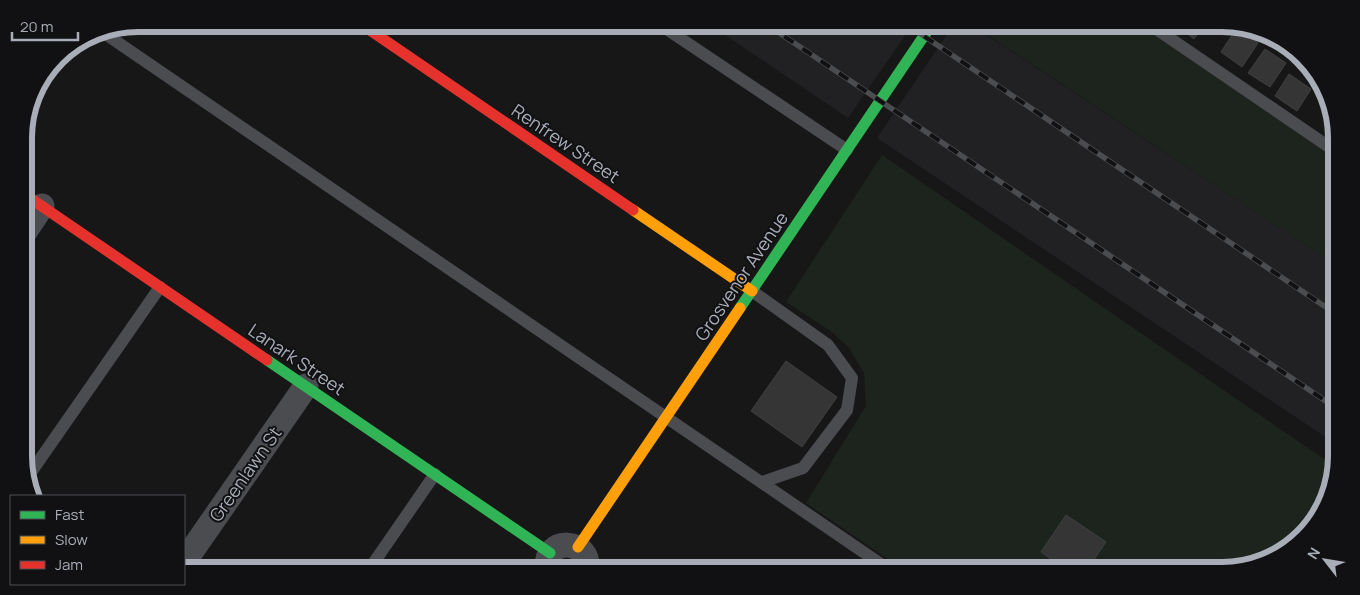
<svg xmlns="http://www.w3.org/2000/svg" width="1360" height="595" font-family="Manrope,sans-serif">
<style>
.built{fill:#212123}
.green{fill:#1d241e}
.water{fill:#2a3239}
.building{fill:#353536;stroke:#3f4043}
.lines{fill:none;stroke-linecap:round;stroke-linejoin:round}
.lane{stroke:#4b4c50;stroke-width:12}
.street{stroke:#4b4c50;stroke-width:25}
.fast{stroke:#30b455;stroke-width:11}
.slow{stroke:#ff9f0a;stroke-width:11}
.jam{stroke:#e5322d;stroke-width:11}
.rail-casing{stroke:#4b4c4f;stroke-width:5.5}
.rail{stroke:#111113;stroke-width:4;stroke-dasharray:11;stroke-linecap:butt}
.labels{text-anchor:middle;dominant-baseline:central;stroke-width:4;stroke-linejoin:round;paint-order:stroke}
.street-label{font-size:18px;fill:#a8adb8;stroke:#111113}
.rim{fill:none;stroke:#a8adb8;stroke-width:6}
</style>
<rect width="100%" height="100%" fill="#171717"/>
<path class="built" d="M709,24h204l-65,94z
M954,24h16l366,241v179l-459,-306z"/>
<path class="green" d="M971,24h178l186,127 1,114z
M882,155l452,311 -6,34 -43,52 -56,19h-324l-99,-68 60,-97 -2,-33 -15,-25 -17,-16 -46,-30z"/>
<path class="water" d="M1130,564l17,7h-36l10,-6z"/>
<path class="building" d="M1175,24h30l-11,15z
M1236,29l22,14 -16,24 -21,-15z
M1265,49l21,14 -16,24 -22,-14z
M1289,74l22,15 -14,22 -22,-15z
M786,361l51,36 -35,50 -51,-36z
M1066,515l40,27 -20,29h-17l-28,-19z"/>
<g class="lines">
<path class="lane" d="M659,24l188,126
M1149,24l186,127
M101,31l790,540
M752,291l76,54 24,33 -5,32 -44,58 -41,14
M27,478l133,-191
M368,571l67,-97"/>
<path class="street" d="M24,233l18,-27
M184,562l122,-176
M548,571c-7,-36 46,-33 38,0"/>
<path class="fast" d="M740,308l192,-284
M267,360l283,193"/>
<path class="slow" d="M633,210l119,81
M578,547l162,-239"/>
<path class="jam" d="M361,24l272,186
M24,194l243,166"/>
<defs>
<path id="rail" d="M766,24l570,384
M906,24l430,290"/>
</defs>
<use href="#rail" class="rail-casing"/>
<use href="#rail" class="rail"/>
</g>
<g class="labels">
<g class="street-label">
<text transform="translate(566 143) rotate(34)">Renfrew Street</text>
<text transform="translate(741 276) rotate(-56)">Grosvenor Avenue</text>
<text transform="translate(297 359) rotate(34)">Lanark Street</text>
<text transform="translate(245 474) rotate(-55)">Greenlawn St</text>
</g>
</g>
<path d="M0 0H1360V595H0ZM138 32H1222A106 106 0 0 1 1328 138V456A106 106 0 0 1 1222 562H138A106 106 0 0 1 32 456V138A106 106 0 0 1 138 32Z" fill="#111113" fill-rule="evenodd"/>
<path class="rim" d="M138 32H1222A106 106 0 0 1 1328 138V456A106 106 0 0 1 1222 562H138A106 106 0 0 1 32 456V138A106 106 0 0 1 138 32Z"/>
<rect x="10" y="495" width="175" height="90" fill="#111113" stroke="#4d4f55"/>
<rect x="20" y="511" width="25" height="8" fill="#30b455" stroke="#4d4f55"/>
<text x="55" y="520" font-size="15" fill="#a8adb8">Fast</text>
<rect x="20" y="536" width="25" height="8" fill="#ff9f0a" stroke="#4d4f55"/>
<text x="55" y="545" font-size="15" fill="#a8adb8">Slow</text>
<rect x="20" y="561" width="25" height="8" fill="#e5322d" stroke="#4d4f55"/>
<text x="55" y="570" font-size="15" fill="#a8adb8">Jam</text>
<g transform="translate(1325 560) rotate(301)" stroke="#111113" stroke-width="4" paint-order="stroke">
<path d="M0-4L9 19L0 12L-9 19Z" fill="#a8adb8"/>
<text y="-8" font-size="14" font-weight="bold" text-anchor="middle" fill="#a8adb8">N</text>
</g>
<path d="M12 32v8h66v-8" fill="none" stroke="#a8adb8" stroke-width="2.5"/>
<text x="20" y="32" font-size="15" fill="#a8adb8" stroke="#111113" stroke-width="4" paint-order="stroke">20 m</text>
</svg>
